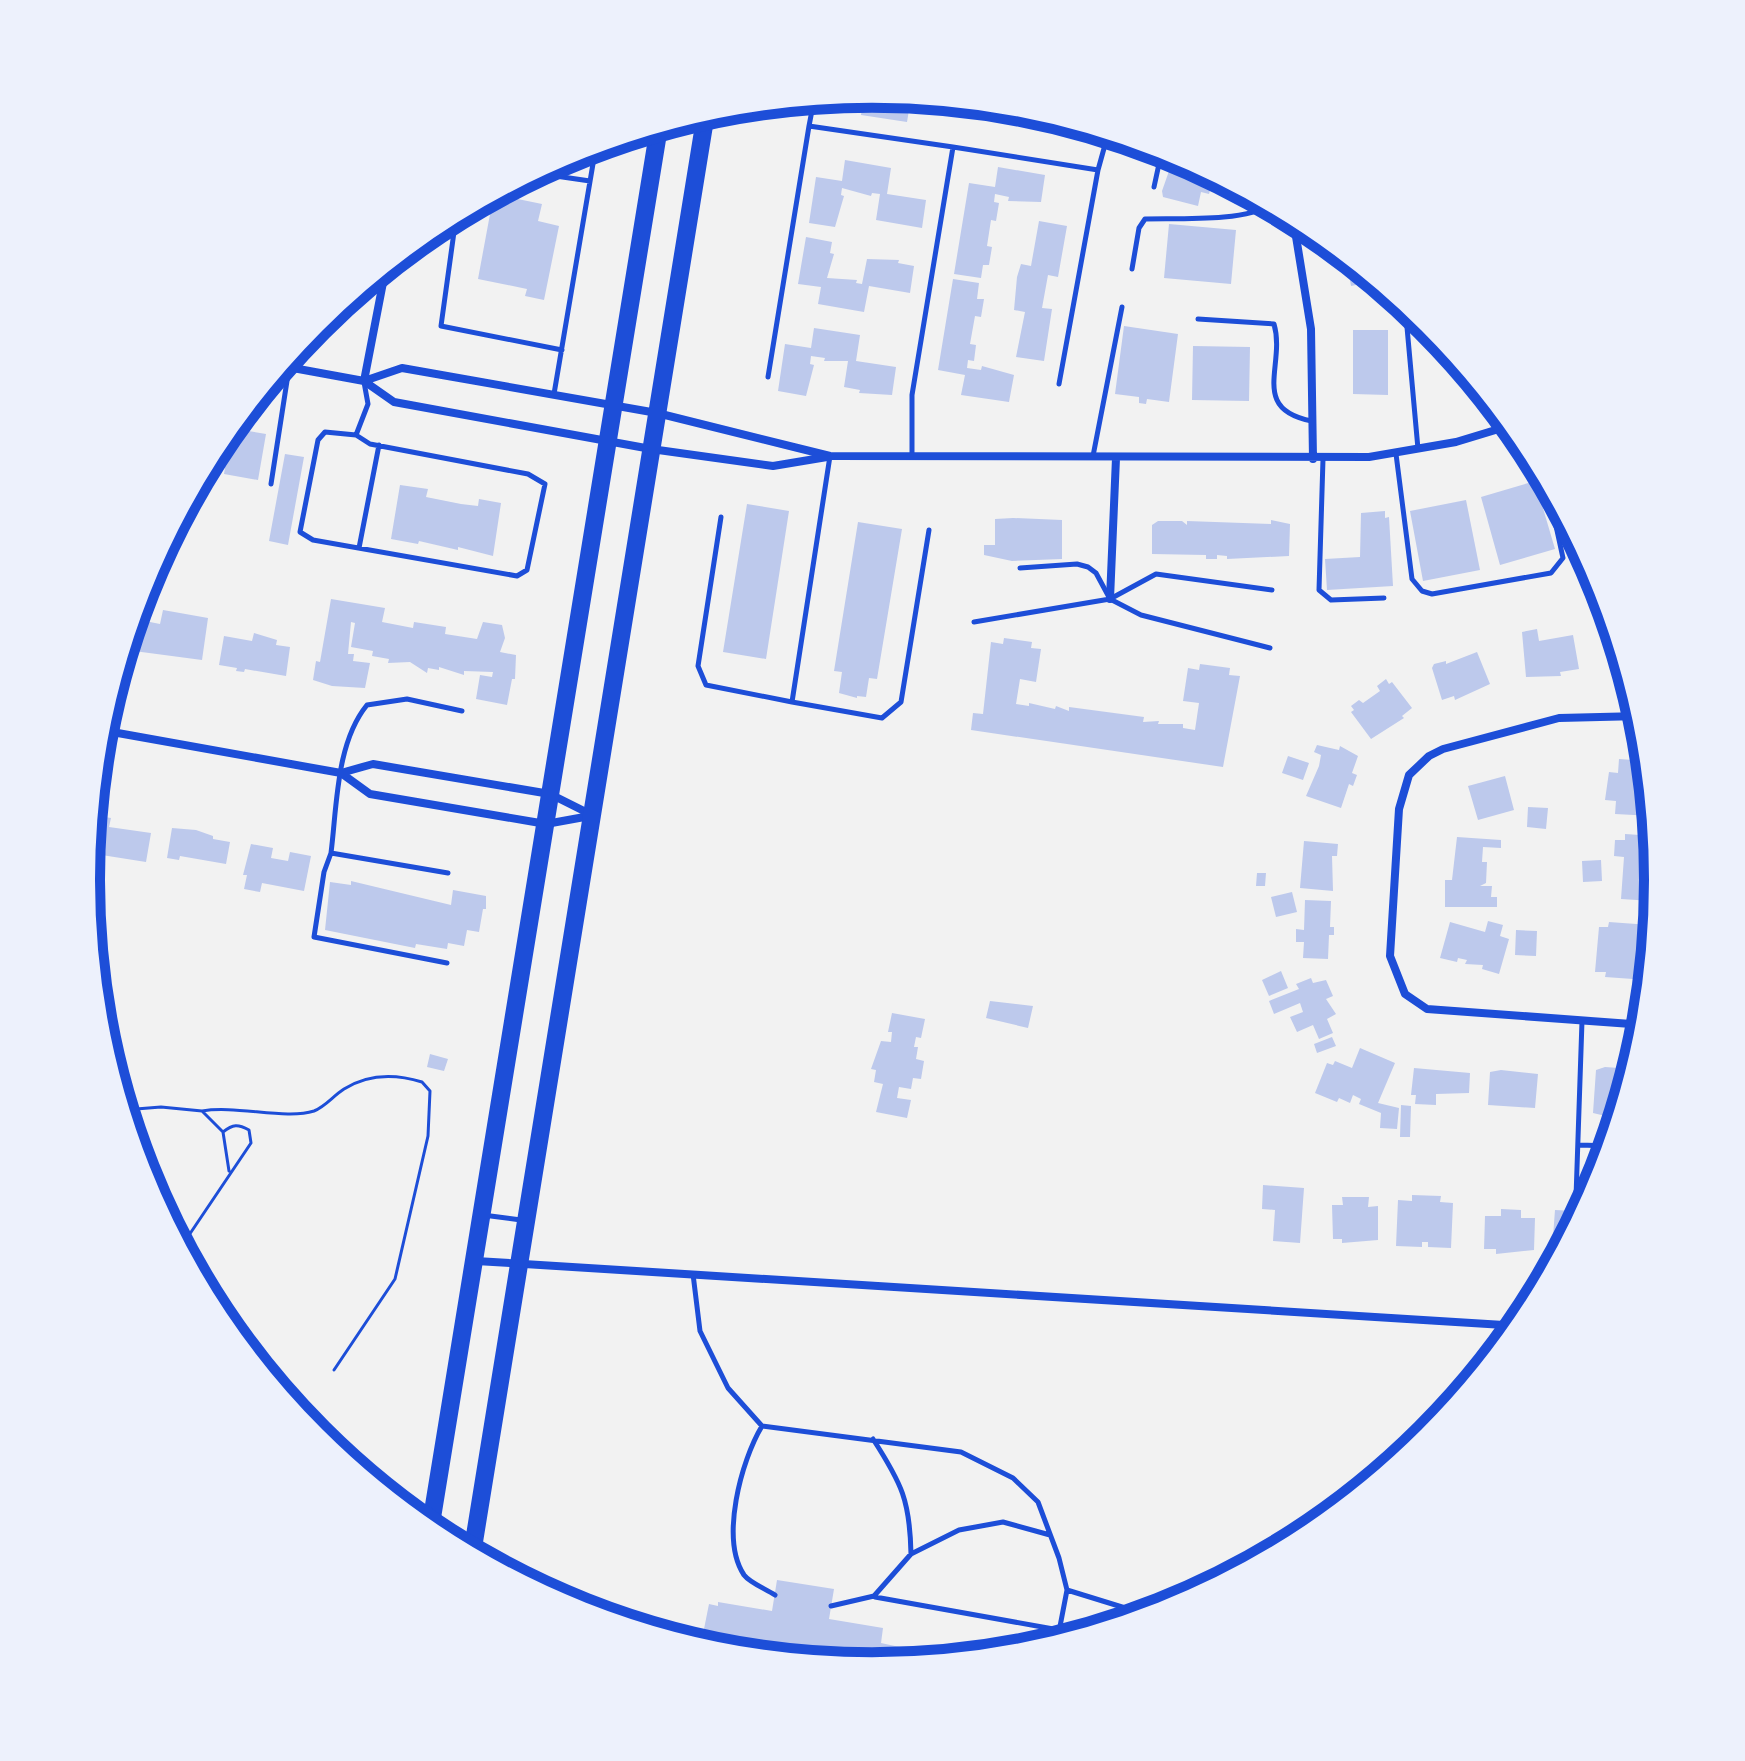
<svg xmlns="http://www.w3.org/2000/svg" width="1745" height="1761" font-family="'PT Sans Narrow',sans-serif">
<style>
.building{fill:#bdc9ec}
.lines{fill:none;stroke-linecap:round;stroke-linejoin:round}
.path{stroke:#1d4ed8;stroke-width:3}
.service{stroke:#1d4ed8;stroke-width:5}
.minor{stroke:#1d4ed8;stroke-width:8}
.primary{stroke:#1d4ed8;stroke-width:18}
.rim{fill:none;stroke:#1d4ed8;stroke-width:10}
</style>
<rect width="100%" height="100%" fill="#f2f2f2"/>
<path class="building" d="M873,94l38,4 -4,24 -46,-7 3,-20z
M1016,108l45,12 -2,12 -46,-7z
M1173,154l44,23 -4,3 -4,14 -8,-2 -3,14 -35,-9 -1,-6 7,-20 -5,-2 1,-3 5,1z
M845,160l46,8 -4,26 39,6 -4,28 -46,-8 4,-26 -8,-1 -1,3 -29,-8 -1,7 3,1 -9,31 -26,-4 7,-46 26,4z
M998,167l47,8 -4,27 -33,-1 1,-4 -14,-3 -1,8 5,1 -3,18 -5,-1 -4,26 5,1 -3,18h-6l-2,13 -27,-4 15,-91 26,4z
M508,197l34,7 -4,17 21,5 -15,74 -19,-4 2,-7 -49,-10 15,-81 14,3z
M1039,221l28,5 -9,51 -10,-2 -6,33 10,1 -8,52 -28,-4 9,-45 -11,-2 3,-33 4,-13 10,2z
M1169,224l67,6 -5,54 -67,-6z
M806,237l26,5 -2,11 4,1 -7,24 30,2 -1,3 6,1 5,-25 32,1 -1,3 16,3 -4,27 -41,-7 -5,26 -46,-8 3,-17 -23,-3z
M1346,256l30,25 -25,5z
M953,279l26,4 -2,16h7l-3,18 -6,-1 -5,28 6,1 -2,16 -6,-1 -1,8 14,2 1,-4 32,9 -5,27 -48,-7 4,-20 -27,-5z
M1124,326l54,8 -9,68 -22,-3 -1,5 -7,-1v-6l-24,-3z
M814,328l46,7 -4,26 40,6 -4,28 -33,-2 1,-3 -16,-3 4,-26h-24l1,-3 -14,-2 -1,8 4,1 -8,31 -28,-5 7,-47 26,4z
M1353,330h35v65l-35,-1z
M1444,343l24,29 -13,5z
M1193,346l57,1 -1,54 -57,-1z
M231,428l35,6 -8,46 -34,-6z
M285,454l19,3 -16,88 -19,-4z
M209,461l6,1 -4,20 -12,-2z
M1535,481l20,68 -55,16 -19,-68z
M400,485l28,4 -2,8 35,7 17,2 1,-7 22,4 -8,53 -35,-9v3l-39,-9 -1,3 -27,-5z
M1466,500l14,70 -57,11 -13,-70z
M747,504l42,7 -23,148 -43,-7z
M1385,511v7l4,-1 4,69 -66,4 -2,-31 35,-2 1,-44z
M1013,518l49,2v39l-50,2 -28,-6v-10h11v-26z
M1271,520l19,4 -1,32 -62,3v-3l-10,-1v4h-11v-4l-54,-1v-29l6,-4h24l5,4v-4l84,3z
M858,522l44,7 -25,150 -8,-1 -3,19 -9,-1v2l-18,-5 3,-21 -8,-1z
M1590,593h13l6,19 -18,1z
M331,599l54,9 -3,14 31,6 1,-6 32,5 -1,7 32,5 6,-17 19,3 3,13 -5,14 16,3 -1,24h-3l-5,26 -31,-6 4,-24 12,2 1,-5 -29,-1v4l-25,-8v3l-11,-2 -1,5 -17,-11 -22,1 1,-4 -17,-3 1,-5 -22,-4 4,-24 -4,-1 -3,32h6l-1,7 17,2 -5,25 -33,-2 -19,-6 3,-19 4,1z
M163,610l45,8 -6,42 -68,-9 6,-31 20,4z
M1537,629l2,12 34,-6 6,34 -19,3 1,4 -35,1 -4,-45z
M254,633l23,7 -1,5 14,2 -4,29 -41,-7 -1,3 -8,-1 1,-3 -18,-3 5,-29 28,5z
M1004,638l28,4 -1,6 10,1 -5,33 -16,-3 -4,25 13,2v-3l26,6 1,-3 13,5v-4l75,10 -1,5 16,-1 -1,3h25v4l12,2 4,-27 -16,-2 5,-33 11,2 1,-6 30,4 -1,7 11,1 -17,91 -252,-37 2,-17 10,1 8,-72 12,2z
M1477,652l13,32 -35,16 -1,-4 -12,4 -10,-32 2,-4 12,-3v3z
M1386,679l3,5 3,-2 20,26 -10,8 2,2 -33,21 -20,-27 3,-2 -3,-4 8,-6 4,3 17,-12 -3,-5z
M1317,745l22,5 1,-4 18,10 -6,17 5,2 -4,11 -4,-2 -8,24 -35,-12 13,-30 2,-11 -7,-3z
M1288,756l21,7 -6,17 -21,-7z
M1619,759l28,2 6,55 -38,-2 1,-13 -11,-1 4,-28 9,1z
M1505,776l9,34 -36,10 -10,-34z
M1528,807l20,1 -2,21 -19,-2z
M92,815l19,3 -2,9 42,6 -5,29 -57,-9z
M172,828l24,2 17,6v3l17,3 -4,22 -46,-8 -1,4 -12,-2z
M1625,834l30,2 -3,65 -31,-2 3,-42 -10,-1 1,-16h10z
M1457,837l44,3v8l-18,-1 -1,15h5l-1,21 -6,3h12l-1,11h6v10h-52v-27h7z
M1304,841l34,3 -1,12h-5l1,35 -33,-3z
M251,844l22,4 -2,10 17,3 2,-9 21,4 -7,35 -42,-8 -2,9 -16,-3 3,-14h-4z
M1601,860l1,21 -19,1 -1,-21z
M1257,873h9l-1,13h-9z
M351,881l100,24 2,-15 33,6v13h-3l-4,23 -12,-2 -3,16 -16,-3 -1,6 -31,-5 -1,4 -90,-18 5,-48 21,3z
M1292,892l5,20 -21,5 -5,-20z
M1305,900l26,1 -1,26h4v8h-5l-1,24 -25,-1 1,-16h-8v-13l8,1z
M1488,921l15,4 -3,11 9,3 -10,35 -17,-5 1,-4 -18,-1 2,-4 -9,-2 -1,4 -17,-4 10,-36 35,10z
M1609,922l41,3 -1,22h3l-5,33 -42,-3 1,-5h-11l4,-45h9z
M1516,930l21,1 -1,25 -21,-1z
M1281,971l7,17 -19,8 -7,-16z
M1311,978l2,5 13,-3 7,16 -7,3 10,15 -9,5 6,14 -14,6 -6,-14 -16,7 -7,-15 13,-5 -3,-9 -26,11 -5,-13 30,-12 -3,-5z
M990,1001l43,5 -5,22 -42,-10z
M892,1013l33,6 -4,19 -5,-1 -2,10h4l-2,12 8,2 -3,18 -8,-1 -2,11 -12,-2 -2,11 14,2 -4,18 -31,-6 7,-28 -9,-2 2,-12 -5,-1 10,-28 10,1 1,-10h-4z
M1332,1037l4,9 -19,7 -3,-9z
M1360,1048l35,15 -17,40 21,5 -2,21 -17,-1 1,-15 -22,-9 2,-5 -8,-4 -3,8 -11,-5 -2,4 -22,-9 12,-30 6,2 2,-4 17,7z
M430,1054l18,5 -4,12 -17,-4z
M1605,1067l28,2 -15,50 -25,-6 3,-43z
M1414,1068l56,5 -1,20 -33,1v11l-21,-1 1,-9h-5z
M1501,1070l37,4 -3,34 -47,-3 2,-33z
M1401,1105l10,1 -1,31h-10z
M1600,1150l8,1 -9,30 -2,-17z
M1263,1185l41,3 -4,55 -27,-2 2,-31 -13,-1z
M1412,1195l29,1 -1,6 13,1 -2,45 -23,-1v-5h-6v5l-26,-1 2,-46 14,1z
M1342,1197h27l-1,10 10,-1v34l-36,3v-4h-9l-1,-34h11z
M1501,1209l20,1v8h14l-1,32 -38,4v-5h-12l1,-33h16z
M1555,1210l20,1 -6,27 -16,-1z
M1552,1242l14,1 -11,22 -4,-1z
M777,1580l57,9 -5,30 54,9 -2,15 74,16 -83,8 -153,-15 -18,-8 8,-40 9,2v-4l54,9z"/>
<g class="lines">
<path class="path" d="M136,1109l25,-2 41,4 21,21
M202,1111c34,-6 84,9 112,0 12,-5 19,-15 30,-22 24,-15 52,-15 78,-7l8,9 -2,45 -33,143 -61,91
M181,1247l70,-104 -2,-13c-11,-6 -16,-6 -26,2l6,39"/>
<path class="service" d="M809,126l5,-26
M953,147l145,23 -39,214
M1098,170l10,-36
M535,173l55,8
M1154,187l8,-37
M433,228l21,4 3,-17
M1295,229l16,-1
M454,232l-13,94 121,24
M1132,269l7,-41 6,-9c29,-1 102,3 124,-14
M1405,305l13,144
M1198,319l76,5c12,41 -25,85 38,97
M768,377l41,-251 144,21 -41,248v61
M554,394l42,-248
M356,435l14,9 158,30 17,10 -18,86 -10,6 -204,-36 -13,-8 18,-92 7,-8 31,3 12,-31 -4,-22
M1396,454l16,125 10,12 10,3 119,-21 12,-15 -17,-78
M1093,456l29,-149
M1323,459l-4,131 12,10 53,-2
M271,484l18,-116
M721,517l-23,149 8,19 86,17 38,-246
M359,548l20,-103
M1020,568l57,-4 11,3 8,6 14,26 31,16 129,33
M974,622l136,-23 46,-25 116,16
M792,702l90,16 19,-16 28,-172
M331,853l-7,19 -10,65 133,26
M448,873l-117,-20c6,-47 5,-110 36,-148l40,-6 55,12
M1580,1145l30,1
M1576,1197l6,-176
M483,1215l38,5
M693,1274l7,57 28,57 34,38 199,26 52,26 25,24 21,56 8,32 -10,52
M762,1426c-21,35 -42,113 -18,149 6,8 22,14 31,20
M873,1439c29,45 37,62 38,115
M1067,1590l81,25
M875,1597l184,33
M831,1606l43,-10 37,-42 48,-24 44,-8 47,13
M1140,1610h23"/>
<path class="minor" d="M1293,218l18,111 2,130
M282,366l82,15 30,21 257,47 122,17 54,-9
M364,381l38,-13 255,45 173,43 539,1 87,-15 56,-17
M364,381l22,-114
M1110,599l6,-141
M1641,716l-82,2 -116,31 -14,7 -20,19 -10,34 -9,147 15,38 22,15 218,16
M101,730l240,43 32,-9 177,30 42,21
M341,773l29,21 176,30 44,-8
M476,1261l1044,65"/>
<path class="primary" d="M430,1530l229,-1403
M472,1554l234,-1441"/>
</g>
<path d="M0 0H1745V1761H0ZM100 880a772 772 0 1 1 1544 0a772 772 0 1 1-1544 0Z" fill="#edf1fc" fill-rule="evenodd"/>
<path class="rim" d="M100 880a772 772 0 1 1 1544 0a772 772 0 1 1-1544 0Z"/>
</svg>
